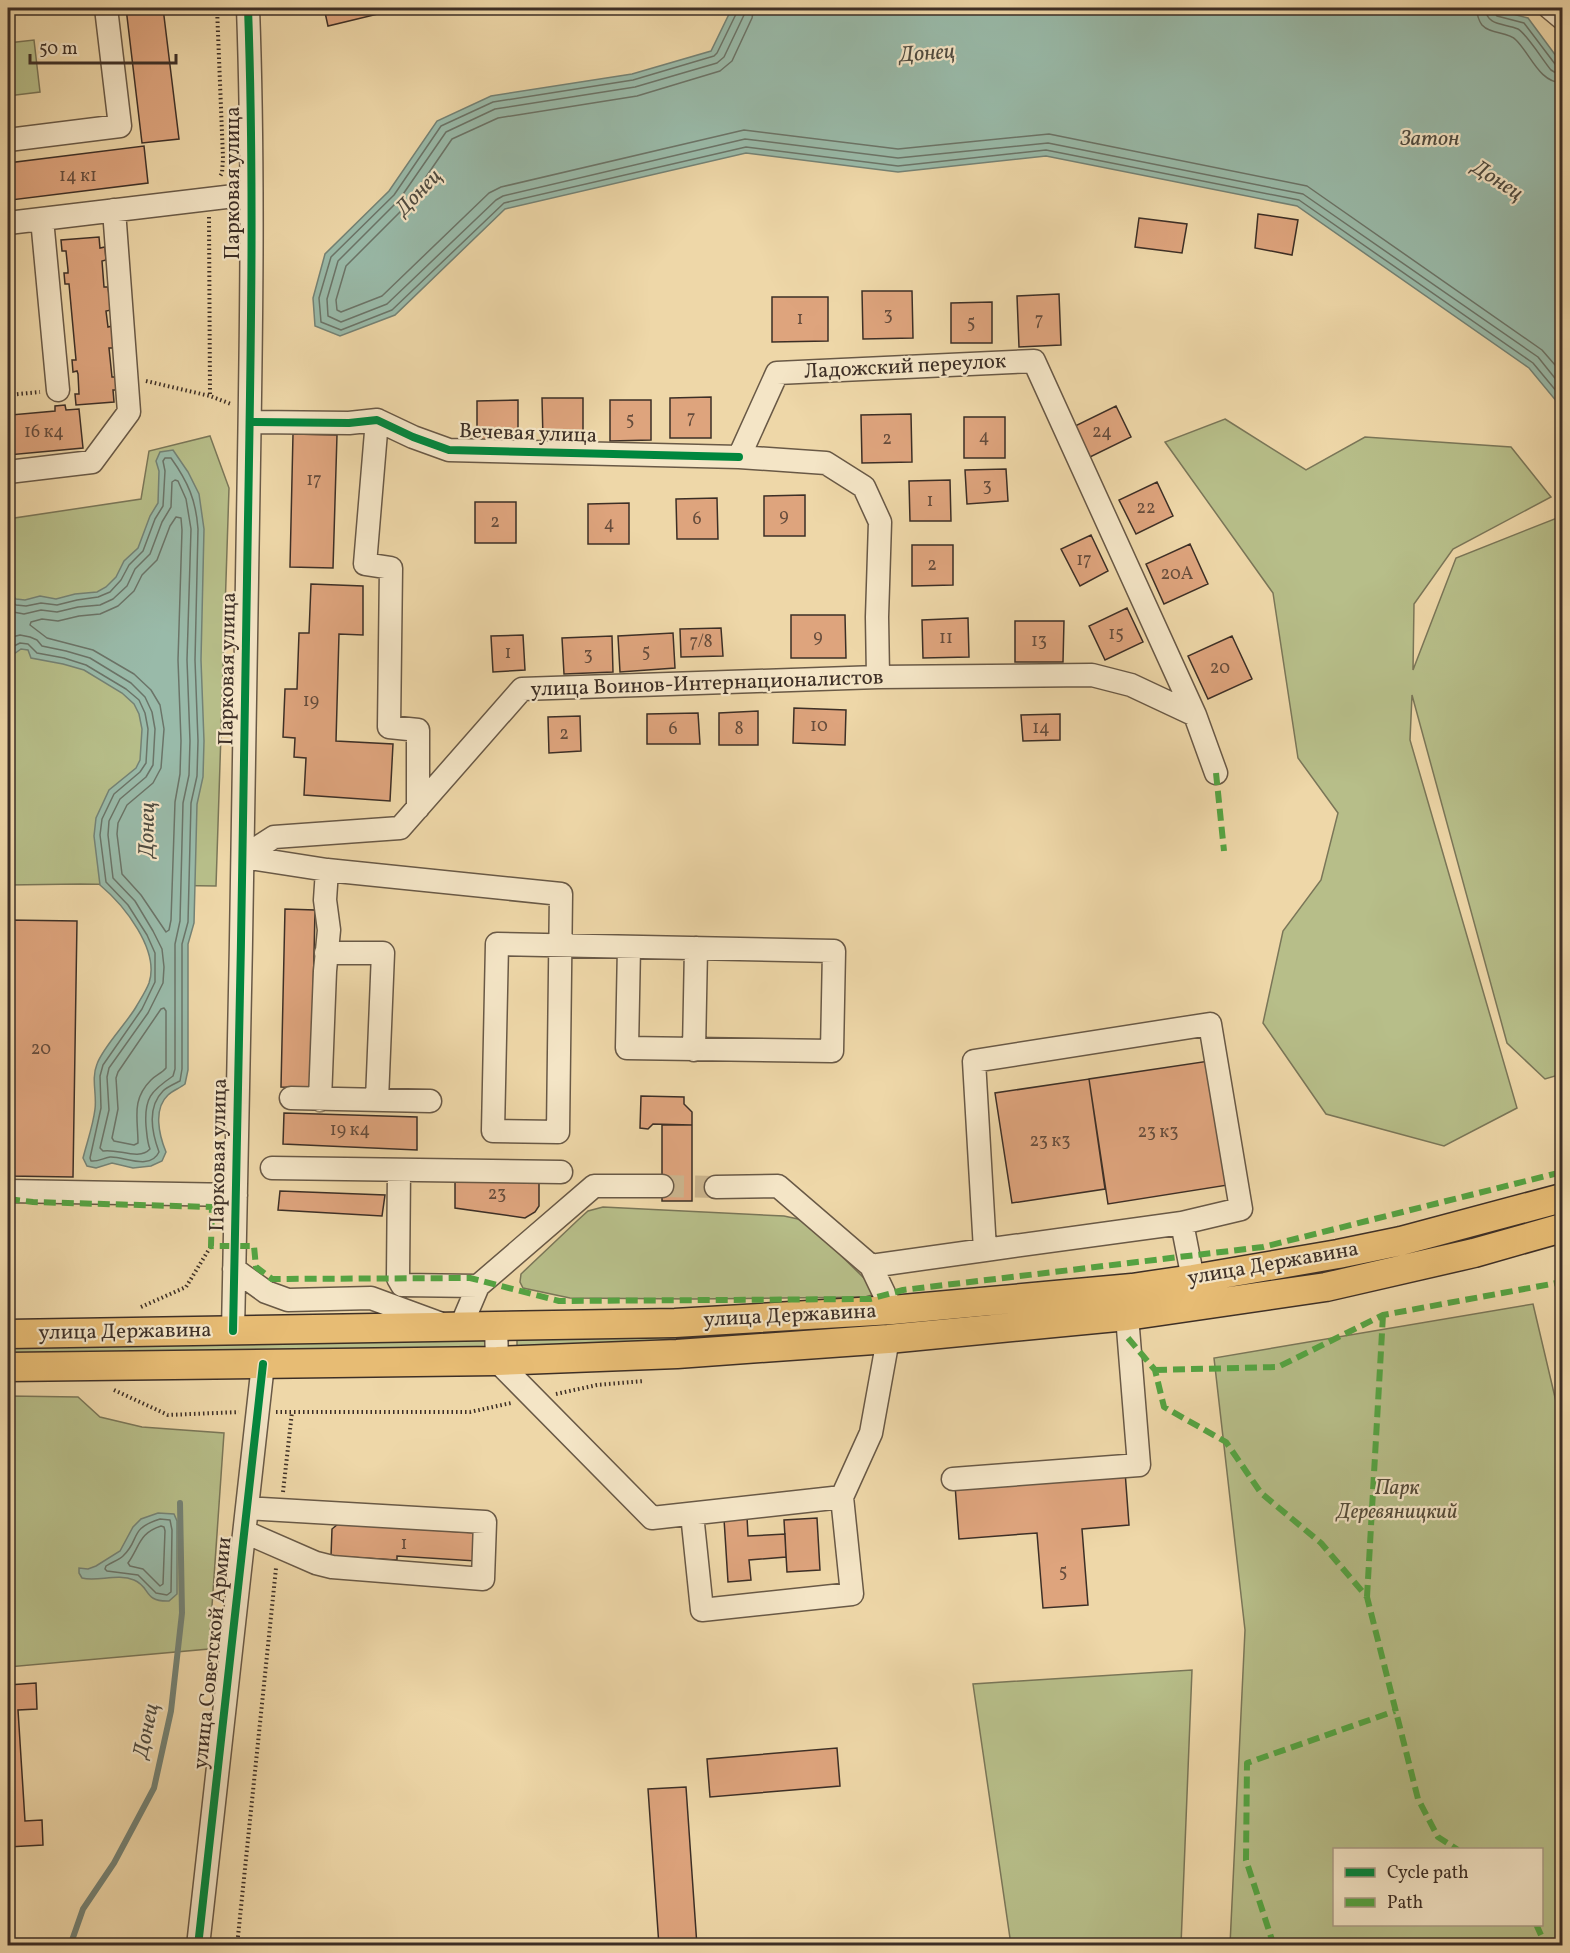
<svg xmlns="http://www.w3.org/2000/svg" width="1570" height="1953" font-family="Vollkorn,serif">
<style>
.green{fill:#b7be89;stroke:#7a7658;stroke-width:1.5;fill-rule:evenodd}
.water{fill:#99baa9;stroke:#748275;stroke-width:1.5}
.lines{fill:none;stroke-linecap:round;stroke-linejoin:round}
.shore{stroke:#6b7468;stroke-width:1.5}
.stream{stroke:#748275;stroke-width:6}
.building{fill:#dea47d;stroke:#3d2f26;stroke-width:1.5}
.minor-tunnel{stroke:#cbb58e;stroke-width:22;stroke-dasharray:22 11;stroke-linecap:butt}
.minor-casing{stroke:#695946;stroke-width:25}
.major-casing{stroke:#3d2f26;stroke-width:31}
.path{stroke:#3d2f26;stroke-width:4;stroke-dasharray:1.5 3;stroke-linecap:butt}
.minor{stroke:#f4e5c6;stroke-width:22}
.major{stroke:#e7bc74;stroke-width:28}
.quiet{stroke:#54a442;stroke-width:6;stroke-dasharray:12 6;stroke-linecap:butt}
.cycleway-casing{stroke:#f4e5c6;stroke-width:11}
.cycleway{stroke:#00873e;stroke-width:8}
.labels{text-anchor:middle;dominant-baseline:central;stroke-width:4.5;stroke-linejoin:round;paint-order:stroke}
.number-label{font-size:18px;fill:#654c3c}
.street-label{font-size:21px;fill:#3d2f26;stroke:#f4e5c6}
.park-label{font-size:21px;font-style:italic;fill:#554c3a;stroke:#f4e5c6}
.water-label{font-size:22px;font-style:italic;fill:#4f4b40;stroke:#f4e5c6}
</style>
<rect width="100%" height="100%" fill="#eed7a8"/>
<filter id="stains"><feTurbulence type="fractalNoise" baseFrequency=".00333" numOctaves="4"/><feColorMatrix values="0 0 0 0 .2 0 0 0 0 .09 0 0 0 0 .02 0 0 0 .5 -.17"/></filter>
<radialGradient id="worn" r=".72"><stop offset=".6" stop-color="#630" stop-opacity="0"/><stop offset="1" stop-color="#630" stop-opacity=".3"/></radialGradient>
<path class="green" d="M34,40l6,52 -32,4v-53z
M1225,419l81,51 59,-33 146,10 40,50 -98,52 -39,55 -1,66 43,-112 106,-42v558l-17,5 -38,-36 -95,-348 -2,45 107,368 -73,38 -118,-32 -63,-91 20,-92 38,-51 17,-67 -40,-55 -25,-165 -108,-151z
M210,436l19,52 -13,398 -136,-2 -72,1v-366l133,-20 8,-48z
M603,1207l181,9 14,3 12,6 61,60 3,7 -2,3 -7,2 -171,2 -124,-1 -47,-10 -3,-6 1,-8 57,-54 10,-9z
M1533,1304l29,123v518h-332l15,-315 -31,-272zM1334,1850h208v74h-208z
M715,1330l1,9 -199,8v-10z
M486,1338v14l-478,5v-13z
M8,1396l70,1 22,20 42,10 82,6 -15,216 -201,18z
M1192,1670l-11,275h-170l-38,-261z"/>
<path class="water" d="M732,8h757l39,10 34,46v344l-33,-40 -232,-162 -251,-50 -148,16 -152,-19 -241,56 -110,106 -55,21 -25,-10 -2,-28 12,-44 64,-63 48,-70 54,-25 141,-22 79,-23z
M173,450l15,22 11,22 5,35 -3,131 3,81 -1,36 -6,27 -3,119 -6,21v126l-3,14c-5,4 -13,7 -17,11 -15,14 -9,40 -2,57l-4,9 -11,5 -18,2 -21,-5 -16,5 -9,-2 -4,-8c4,-16 10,-32 12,-49 2,-15 -4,-30 2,-45 6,-17 29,-40 39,-57 4,-7 10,-16 13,-24 11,-33 -25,-78 -49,-98l-6,-49 2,-18 13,-28 27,-22 4,-8 2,-31 -3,-15 -5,-10 -12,-11 -38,-23 -21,-6 -32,-6 -3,-8 -7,-1 -7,5 -6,-3v-60l8,8 9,1 15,-4 16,3 19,-5 22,-2 9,-5 10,-10 8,-16 14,-13 12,-32 8,-13 1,-32 -3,-10 4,-9z
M158,1513l16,1 3,7v73l-8,7c-26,1 -18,-14 -35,-21 -16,-7 -37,2 -52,-2l-3,-5v-5l9,1 8,-3 24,-15 13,-24 8,-8z"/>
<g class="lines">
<path class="shore" d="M737,8v4l-20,41 -3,3 -81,24 -140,22 -52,24 -47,69 -63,62 -12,41 2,24 20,8 51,-20 112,-107 242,-56 152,19 148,-16 253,50 234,163 29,35
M745,8l-1,7 -20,42 -7,6 -82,24 -140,22 -49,23 -47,68 -61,61 -11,38 1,17 13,6 46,-18 109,-104 7,-4 242,-57 153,19 150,-15 255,51 235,163 24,30
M754,8l-2,10 -20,43 -12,10 -83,25 -139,22 -46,21 -46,67 -60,60 -10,34 1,10 4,2 41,-16 107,-103 12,-6 243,-57 154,19 151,-15 258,52 235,164 20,23
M1476,8c1,6 2,12 6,17 9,10 26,6 34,15 15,15 23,42 46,43
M1485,8c2,19 20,15 33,21 8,4 26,33 33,41l5,3 6,1
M1493,8l1,4 3,4 27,7 31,41 7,3
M176,517l5,1 1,12 -4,130 3,81 -1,33 -5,28 -4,118 -2,10 -3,2 -25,-37 -19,-21 -5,-40 1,-11 9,-18 26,-22 8,-15 3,-39 -4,-24 -9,-15 -17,-16 -41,-24 -46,-12 -17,-13 1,-3 11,-3 16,2 21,-5 21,-2 18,-8 16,-15 8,-16 15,-15 13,-34z
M8,598l8,7 10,1 15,-3 16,2 20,-5 21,-3 12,-5 11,-12 8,-15 14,-14 12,-32 8,-13 2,-35 -2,-10 2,-3h6c17,24 25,42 27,71l-3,131 3,81 -1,35 -6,27 -3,119 -6,22v125l-2,12c-6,3 -13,6 -17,10 -16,16 -11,42 -4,61 -9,19 -35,4 -49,5 -7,1 -12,5 -19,4l-1,-3 11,-50 -1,-32 3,-11 39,-56 13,-27v-29l-8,-18 -19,-30 -22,-23 -6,-47 2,-16 12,-25 26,-22 6,-9 2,-34 -3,-16 -6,-13 -13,-11 -40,-24 -22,-7 -27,-5 -9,-9 -8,-1 -6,3h-6
M8,609l5,3 11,2 17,-4 16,2 21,-5 22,-2 13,-6 14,-13 8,-17 15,-15 12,-32 9,-15 1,-25 3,-2 3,1 8,18 5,30 -4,131 3,81 -1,34 -6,28 -3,118 -5,23v125l-2,7c-22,15 -29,22 -27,50 1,8 1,16 4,23 -11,12 -33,-1 -47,2l-3,-3 9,-38 -2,-33 2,-9 39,-55 15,-30 1,-16 -2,-18 -9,-18 -18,-30 -22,-23 -5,-43 1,-14 11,-22 26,-22 7,-12 2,-36 -3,-17 -7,-15 -14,-14 -41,-25 -24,-7 -24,-5 -5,-6 -7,-3 -10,-2 -12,3
M164,1008l2,3v57c-4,5 -10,7 -15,12 -20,20 -13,38 -13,63l-4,2 -20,-4 -2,-3 6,-29 -2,-31 2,-6 43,-63z
M160,1519l10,1 2,10 -1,62 -4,3 -11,-2 -18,-18 -31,-4 -2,-2 1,-3c6,-4 13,-6 17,-10 18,-17 5,-27 37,-37z
M161,1526l3,1 1,4 -2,53 -3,2 -17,-17 -13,-3 -2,-3c12,-17 11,-30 33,-37z"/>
<path class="stream" d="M70,1946l13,-37 31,-46 40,-75 17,-77 11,-98 -2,-110"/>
</g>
<path class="building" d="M126,8h37l16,131 -37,4z
M324,8h52l2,6 -50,12z
M144,146l4,37 -137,17 -3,-37z
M1258,214l40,6 -6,35 -37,-7z
M1139,218l48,6 -5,29 -47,-6z
M99,237l1,11 5,-1 1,13 -4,1 2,26h4l3,23 -5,1 2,16 4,-1 2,22h-5l3,29h5l1,13h-5l1,12 -38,3 -1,-11h4l-1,-20 -1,-3 -4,1 -1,-12h4l-7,-76h-4l-1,-11h4v-3l-2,-19h-4l-1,-11z
M862,291h50l1,47 -50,1z
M1059,294l2,51 -42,2 -2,-51z
M772,297h56v44l-56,1z
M992,302v41h-41v-40z
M711,397v41h-41v-40z
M542,398h41v40l-40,1z
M518,400v41h-41v-40z
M610,400h41v40l-41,1z
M65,405l1,5 13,-1 4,39 -75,7v-45h2l1,5 44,-4v-5z
M1116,406l15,31 -43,21 -15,-31z
M911,414l1,48 -50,1 -1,-48z
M964,417h41v41h-41z
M293,434l44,1 -4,133 -43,-1z
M1006,469l2,32 -41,3 -2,-34z
M950,480l1,41h-41l-1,-40z
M1157,482l16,34 -37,18 -17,-34z
M805,495v41h-41v-40z
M717,498l1,41h-41l-1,-40z
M475,502h41v41h-41z
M629,503v41h-41v-40z
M1091,535l17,36 -28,15 -19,-37z
M1190,544l18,40 -44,20 -18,-40z
M912,545h41v40l-41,1z
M311,584l52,2v49l-24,-1 -3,107 57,3 -3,57 -86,-6 2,-37 -12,-1 1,-19 -12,-1 2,-48h12l2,-56h10z
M1127,608l16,34 -38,18 -16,-34z
M791,615h54l1,43h-55z
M968,618l1,39 -46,1 -1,-38z
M1015,621h49l-1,41h-48z
M721,628l2,28 -42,1 -1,-28z
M673,633l2,35 -55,4 -2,-36z
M523,635l2,35 -32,2 -2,-36z
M612,636l1,36 -49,2 -2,-36z
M1232,636l20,43 -44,20 -20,-43z
M794,708l52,2 -1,35 -52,-2z
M758,711v34h-39v-32z
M698,713l2,31h-53v-30z
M1060,714v26l-37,1 -2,-26z
M580,716l1,35 -32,2 -1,-36z
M285,909l30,1 -4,178 -30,-1z
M8,920l69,1 -4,256 -65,-1z
M1209,1061l19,124 -120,19 -19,-125z
M1089,1079l16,110 -93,14 -17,-110z
M641,1096l43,1v7l8,8v13l-39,-1 -5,5 -8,-1z
M284,1113l133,4v33l-134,-6z
M662,1125h30v76h-30z
M455,1181l84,1v24l-4,6 -10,6 -70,-10z
M280,1191l105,4 -3,21 -104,-6z
M1125,1471l4,54 -47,4 6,76 -45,3 -6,-75 -78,6 -4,-54z
M747,1517l1,19 37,-2 1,23 -37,3 2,20 -23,2 -4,-63z
M817,1518l3,52 -33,2 -3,-52z
M338,1524l140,9 -2,28 -79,-5v4l-66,-4 1,-27z
M36,1683l1,26 -19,1 7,111 17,-1 1,25 -35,2v-162z
M837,1748l3,38 -130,11 -3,-38z
M686,1787l11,159h-38l-11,-157z"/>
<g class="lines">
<path class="minor-tunnel" d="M662,1186l54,1"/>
<defs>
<path id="minor" d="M1550,8l12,10
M8,140l112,-14 -14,-118
M42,219l16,171
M8,223l243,-29
M377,420l-12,144 26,4 -2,159 29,3v78
M250,422l99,1 28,-3 36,17 36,13 290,7 87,6 38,24 16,35 -3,95 1,60
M739,457l38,-84 257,-12 161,354 21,58
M8,472l84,-10 37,-50 -15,-202
M243,857l84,13 234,24 -3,238 -65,-1 4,-187 337,7 -2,100 -205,-3 2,-101
M243,857l31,-20 126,-9 122,-139 356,-12 214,-2 39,10 64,30
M326,953h57l-6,147
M694,1050l2,-102
M291,1098l139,3
M320,1100l5,-129 4,-41 -4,-30 2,-30
M272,1168l289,4
M399,1170l-1,108 4,7 76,1
M716,1187l62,-1 93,80 21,44
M8,1191l228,4
M1182,1223l59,-14 -31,-185 -236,37 11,189 197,-27 11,56
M871,1266l114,-16
M234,1269l32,23 22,8 83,-2 68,25
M461,1326l17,-40 116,-100h68
M496,1326l1,35 155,157 190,-21 29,-64 17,-94
M233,1331c6,-251 10,-501 14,-752 3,-190 8,-381 1,-571
M953,1479l186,-14 -12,-149
M692,1514l10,96 150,-16 -10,-97
M245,1532l71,31 16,4 151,12 2,-57 -238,-14
M198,1946l65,-582"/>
<path id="major" d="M8,1334l667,-11 217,-13 240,-22 61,-9 145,-25 63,-13 161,-43
M8,1367l489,-6 180,-7 211,-15 239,-23 199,-29 148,-34 88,-25"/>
</defs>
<use href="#minor" class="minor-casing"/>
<use href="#major" class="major-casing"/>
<path class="path" d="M217,8l6,150 -1,15 -3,5
M209,217l1,179
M146,381l64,15 21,8
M8,395l32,-3
M141,1307l45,-20 25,-41
M114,1390l54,25 71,-3
M556,1394l41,-9 47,-4
M276,1412h194l41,-9
M283,1492l9,-80
M237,1946l39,-378"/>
<use href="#minor" class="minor"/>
<use href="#major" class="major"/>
<path class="quiet" d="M1216,773l8,78
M8,1199l25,3 179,5 -1,39h43l2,21 16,12 198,-1 89,23 311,-2 33,-9 360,-43 299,-75
M1128,1338l27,32 9,37 62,35 35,51 60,50 46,54 51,202 20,38 20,13
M1155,1370l123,-3 105,-52 179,-33
M1367,1597l16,-282
M1536,1924l10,22
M1274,1946l-28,-86 1,-97 148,-52"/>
<defs>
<path id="cycleway" d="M250,422l99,1 28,-3 36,17 36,13 290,7
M233,1331c6,-251 10,-501 14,-752 3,-190 8,-381 1,-571
M198,1946l65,-582"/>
</defs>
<use href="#cycleway" class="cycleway-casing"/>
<use href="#cycleway" class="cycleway"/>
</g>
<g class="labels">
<g class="number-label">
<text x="78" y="176">14 к1</text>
<text x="888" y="315">3</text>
<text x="800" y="319">1</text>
<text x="1039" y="320">7</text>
<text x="971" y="323">5</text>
<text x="691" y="418">7</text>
<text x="630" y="420">5</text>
<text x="44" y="432">16 к4</text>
<text x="1102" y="432">24</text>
<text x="984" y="437">4</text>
<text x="887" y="439">2</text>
<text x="314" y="480">17</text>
<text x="987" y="486">3</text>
<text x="930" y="501">1</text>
<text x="1146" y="508">22</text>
<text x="784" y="516">9</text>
<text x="697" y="519">6</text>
<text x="495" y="522">2</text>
<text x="609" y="524">4</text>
<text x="1084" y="560">17</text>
<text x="932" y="565">2</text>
<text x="1177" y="574">20А</text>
<text x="1116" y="634">15</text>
<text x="818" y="637">9</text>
<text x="946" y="638">11</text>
<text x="1039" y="641">13</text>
<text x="701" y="642">7/8</text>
<text x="646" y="652">5</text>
<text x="508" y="653">1</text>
<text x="588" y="655">3</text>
<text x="1220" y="668">20</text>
<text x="311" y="701">19</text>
<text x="819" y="726">10</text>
<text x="1041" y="728">14</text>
<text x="673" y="729">6</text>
<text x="739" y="729">8</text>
<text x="564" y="734">2</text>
<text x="41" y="1049">20</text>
<text x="350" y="1130">19 к4</text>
<text x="1158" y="1132">23 к3</text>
<text x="1050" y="1141">23 к3</text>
<text x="497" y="1194">23</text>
<text x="404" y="1544">1</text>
<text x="1063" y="1572">5</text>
</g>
<g class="street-label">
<text transform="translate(233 183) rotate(-90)">Парковая улица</text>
<text transform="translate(905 367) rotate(-3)">Ладожский переулок</text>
<text transform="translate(528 434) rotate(2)">Вечевая улица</text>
<text transform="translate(228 669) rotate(-89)">Парковая улица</text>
<text transform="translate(707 684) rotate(-2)">улица Воинов-Интернационалистов</text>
<text transform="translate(219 1155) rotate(-89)">Парковая улица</text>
<text transform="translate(1273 1264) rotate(-10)">улица Державина</text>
<text transform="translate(790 1316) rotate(-3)">улица Державина</text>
<text transform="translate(125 1332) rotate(-1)">улица Державина</text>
<text transform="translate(213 1653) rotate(-84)">улица Советской Армии</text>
</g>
<g class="park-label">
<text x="1397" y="1488">Парк<tspan x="1397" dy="24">Деревяницкий</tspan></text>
</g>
<g class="water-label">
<text transform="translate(927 54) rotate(-4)">Донец</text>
<text x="1430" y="139">Затон</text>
<text transform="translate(1497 181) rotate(33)">Донец</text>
<text transform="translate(419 193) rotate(-46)">Донец</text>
<text transform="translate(148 830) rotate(-89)">Донец</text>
<text transform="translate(147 1731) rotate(-78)">Донец</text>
</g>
</g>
<rect width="1570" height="1953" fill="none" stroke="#eed7a8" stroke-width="30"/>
<rect x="9" y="9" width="1552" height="1935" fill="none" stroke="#3d2f26" stroke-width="3"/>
<rect x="15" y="15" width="1540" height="1923" fill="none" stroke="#3d2f26" stroke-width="1.5"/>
<rect x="1333" y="1848" width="210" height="78" fill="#f4e5c6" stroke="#ab9c86" stroke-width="1.5"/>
<rect x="1345" y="1868" width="30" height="9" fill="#00873e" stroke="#ab9c86" stroke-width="1.5"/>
<text x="1387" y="1878" font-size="18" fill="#3d2f26">Cycle path</text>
<rect x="1345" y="1898" width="30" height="9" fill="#54a442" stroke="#ab9c86" stroke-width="1.5"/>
<text x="1387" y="1908" font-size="18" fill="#3d2f26">Path</text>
<path d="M30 54v9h146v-9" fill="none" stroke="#3d2f26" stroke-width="3"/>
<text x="39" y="54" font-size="18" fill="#3d2f26" stroke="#f4e5c6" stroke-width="4.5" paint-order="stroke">50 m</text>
<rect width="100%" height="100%" filter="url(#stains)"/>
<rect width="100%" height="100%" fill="url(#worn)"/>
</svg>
